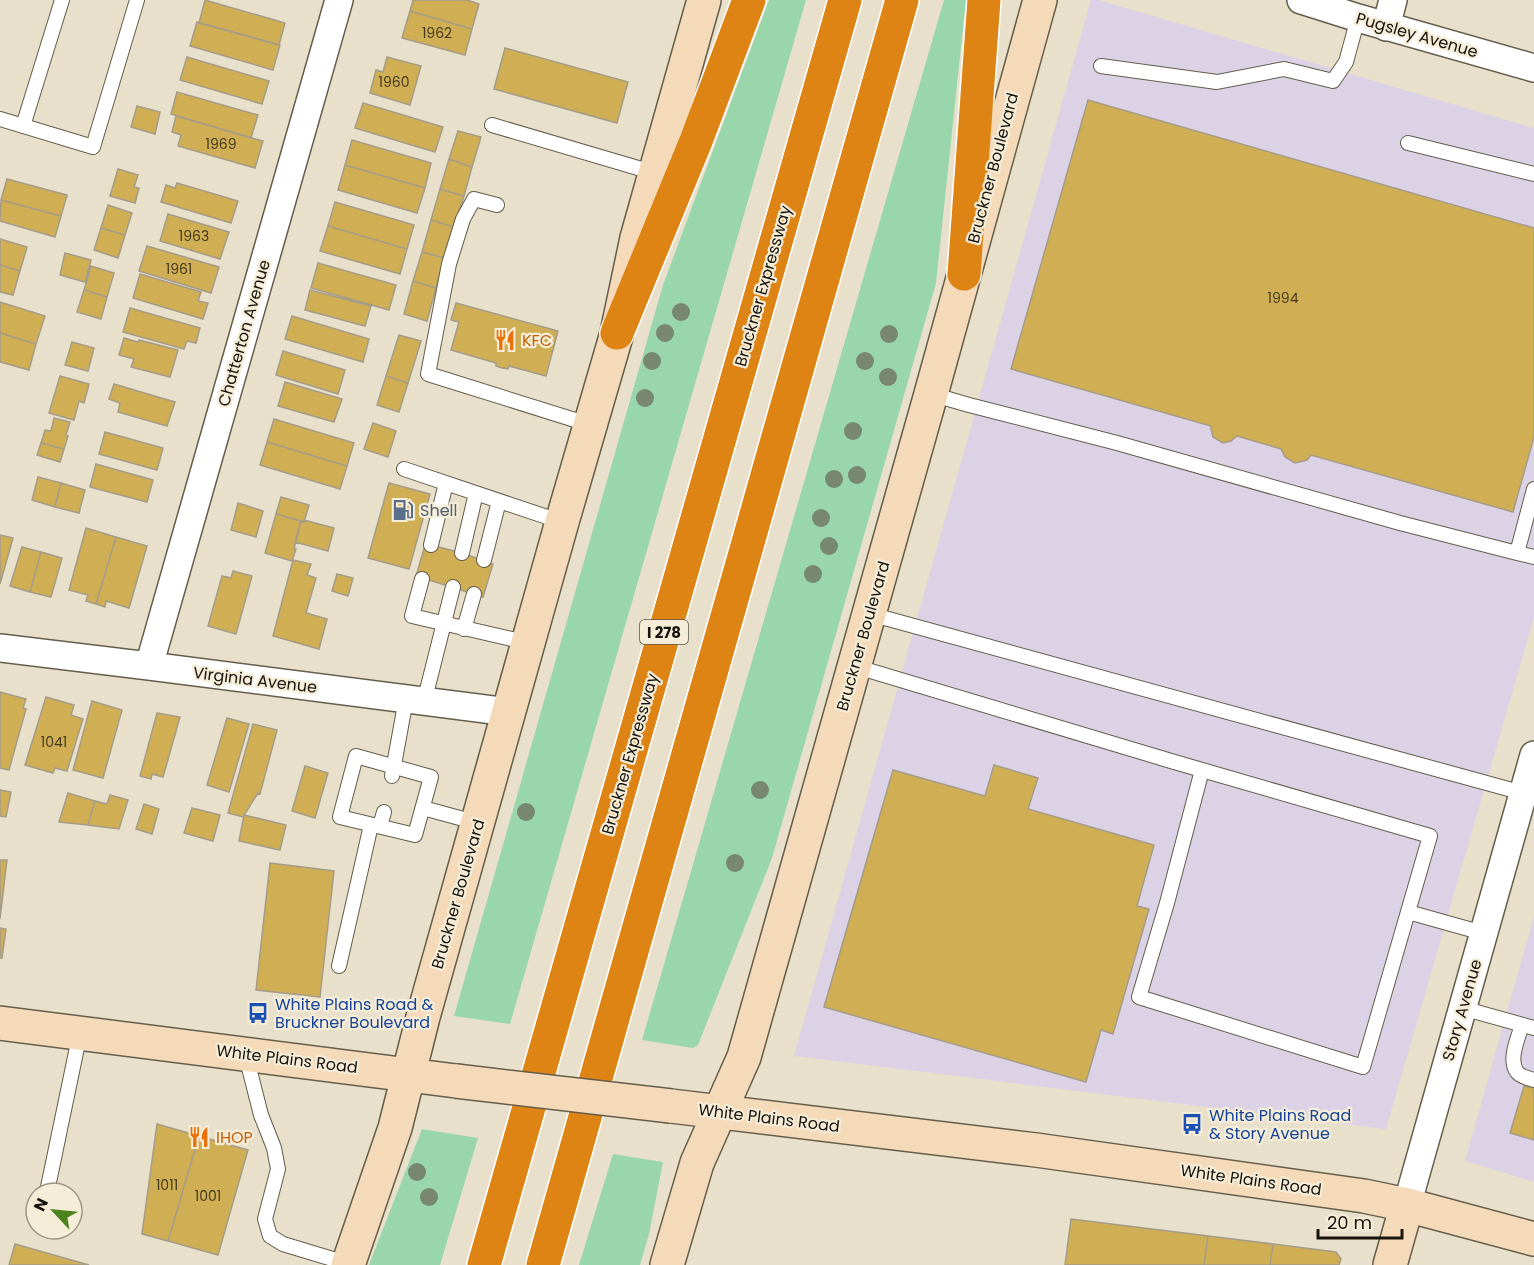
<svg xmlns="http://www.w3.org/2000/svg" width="1534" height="1265" font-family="Poppins,sans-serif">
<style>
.commercial{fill:#dcd2e6}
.green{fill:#99d6ac}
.building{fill:#d0ae54;stroke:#a49c88;stroke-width:1.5}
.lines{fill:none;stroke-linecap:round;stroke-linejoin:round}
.lane-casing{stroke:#645d4b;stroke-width:16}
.street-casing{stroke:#645d4b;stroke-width:30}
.secondary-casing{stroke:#645d4b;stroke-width:36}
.highway-casing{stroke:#fff;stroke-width:36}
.lane{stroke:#fff;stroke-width:14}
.street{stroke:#fff;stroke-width:27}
.secondary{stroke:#f5dab9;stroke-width:33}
.highway{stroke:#dd8415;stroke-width:33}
.secondary-bridge-casing{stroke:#645d4b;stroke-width:36;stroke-linecap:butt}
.secondary-bridge{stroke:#f5dab9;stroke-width:33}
.tree{fill:#778770}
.labels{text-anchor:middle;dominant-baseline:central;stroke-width:4.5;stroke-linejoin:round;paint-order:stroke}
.number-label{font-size:14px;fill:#453a1f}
.shield{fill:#f5edd7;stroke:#5a554a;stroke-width:1.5}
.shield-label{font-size:15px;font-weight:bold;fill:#17140d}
.street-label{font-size:16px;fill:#17140d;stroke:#f5edd7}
.food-label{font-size:16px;fill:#c56008;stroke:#f5edd7;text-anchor:start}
.service-label{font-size:16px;fill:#4e5e75;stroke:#f5edd7;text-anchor:start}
.transit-label{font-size:16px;fill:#164399;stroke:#f5edd7;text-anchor:start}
</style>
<rect width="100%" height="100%" fill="#e8e0ca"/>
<path class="commercial" d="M1091 0H1099L1534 128V617L1386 1129 794 1056Z
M1534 916V1182L1465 1161Z"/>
<path class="green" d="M769 0H806L510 1024 454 1016 663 285Z
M944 0H966L936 283 772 858 698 1045 693 1048 642 1040Z
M422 1129 478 1138 440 1265H369Z
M613 1154 663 1162 649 1234 640 1265H579Z"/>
<path class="building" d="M205 0 285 23 279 45 199 23Z
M413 0H467L479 4 472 29 410 11Z
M410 11 472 29 465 55 402 38Z
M197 22 280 45 273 70 190 46Z
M505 48 628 82 617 123 494 89Z
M187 57 269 81 262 104 180 80Z
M387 57 421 66 410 105 370 93 376 70 383 72Z
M177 92 258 115 251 138 171 114Z
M1088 100 1534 228V437L1513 512 1311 455 1307 460 1295 463 1285 457 1281 449 1237 436 1231 441 1223 443 1213 437 1211 429V426L1011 369Z
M363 103 443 127 435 152 355 128Z
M137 106 160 112 155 134 131 127Z
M176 116 263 141 255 168 178 146 181 135 172 132Z
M458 131 481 137 472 167 449 159Z
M352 140 431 163 425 188 345 165Z
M449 159 472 167 464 196 440 189Z
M345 165 425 188 417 213 338 190Z
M118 169 138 175 134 187 139 188 135 203 110 196Z
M7 179 67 195 61 216 1 200Z
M177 183 238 201 231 223 161 202 166 185 175 188Z
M440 189 464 196 454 227 431 220Z
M1 200 61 216 55 237 0 221Z
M335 202 414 225 407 249 328 226Z
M108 205 132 213 125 235 101 228Z
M168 214 229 232 220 259 160 241Z
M431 220 454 227 445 258 422 252Z
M328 226 407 249 400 274 320 251Z
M101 228 125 235 118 258 94 250Z
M0 239 27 247 20 271 0 265Z
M147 246 219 267 211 293 139 271Z
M422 252 445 258 436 288 413 281Z
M65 253 91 260 85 282 60 275Z
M318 263 396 285 389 310 311 288Z
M0 265 20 271 13 295 0 292Z
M91 266 114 273 107 297 84 290Z
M140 274 201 292 198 301 208 303 203 319 133 298Z
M413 281 436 288 427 321 404 314Z
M84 290 107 297 101 319 77 312Z
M310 290 371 306 365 326 305 310Z
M0 302 45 316 36 344 0 333Z
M456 303 558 331 546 376 509 366 508 369 502 368 496 366V363L451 350 459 322 451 320Z
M130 308 200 328 196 343 187 341 184 349 123 332Z
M292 316 369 339 363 362 285 339Z
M0 333 36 344 29 370 0 362Z
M399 335 421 341 408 383 386 376Z
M124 338 138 342 139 340 178 350 170 377 131 367 134 359 119 355Z
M72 342 94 348 88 371 65 365Z
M283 351 345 370 338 394 276 375Z
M60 376 89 384 84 403 79 401 74 420 49 413Z
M386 376 408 383 399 412 377 405Z
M285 382 342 399 334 422 278 406Z
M114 384 175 402 167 426 118 412 120 403 109 399Z
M54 418 70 422 66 435 68 436 64 449 41 443 45 430 51 431Z
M274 419 354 443 347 466 267 442Z
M373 423 396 431 388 457 364 449Z
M105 432 163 448 157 470 99 454Z
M267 442 347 466 340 489 260 465Z
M41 443 64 449 60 462 37 455Z
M96 464 153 480 147 502 90 487Z
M38 477 61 483 55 507 32 500Z
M61 483 85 490 79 513 55 507Z
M389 483 430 494 409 569 368 558Z
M281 497 309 505 304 522 276 514Z
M238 503 263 511 256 537 231 530Z
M276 514 301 521 294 549H296L292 561 265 553Z
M304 520 334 528 328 551 295 542 301 521 304 522Z
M86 528 116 537 96 604 86 601 88 595 69 590Z
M0 535 13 538 0 584Z
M116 537 147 546 129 608 106 601 105 607 96 604Z
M425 545H431L462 553 493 564 483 597 416 576Z
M22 547 41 552 30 592 10 586Z
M41 552 62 558 51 597 30 592Z
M293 560 311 564 307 575 316 578 306 613 327 619 319 649 273 636Z
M233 571 252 576 236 634 208 626 222 576 231 578Z
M337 574 353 578 348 596 332 591Z
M0 692 26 699 23 708 26 709 9 770 0 768Z
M46 697 74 705 71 715 83 719 67 771 55 768 53 773 25 765Z
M92 701 122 710 103 778 73 770Z
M157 713 180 717 163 777 152 774 151 779 140 776Z
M227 718 249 724 229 792 207 785Z
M253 724 277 730 260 794 258 793 243 817 228 813Z
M994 765 1038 778 1028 809 1154 845 1137 906 1149 909 1113 1034 1101 1030 1086 1082 824 1007 893 770 985 796Z
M305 766 328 773 315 818 292 811Z
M0 790 11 792 6 817 0 816Z
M68 793 95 801 88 825 59 822Z
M110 795 128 800 119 829 88 825 95 801 107 804Z
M144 804 159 809 152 834 136 829Z
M192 808 220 815 213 841 184 833Z
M244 815 286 825 280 850 239 841Z
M0 860H7L0 919Z
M270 863 334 871 320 997 256 990Z
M0 928 6 929 2 958H0Z
M1524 1086 1534 1088V1140L1510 1133Z
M157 1124 199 1136 168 1241 142 1234Z
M199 1136 248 1150 218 1255 168 1241Z
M1071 1219 1208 1236 1204 1265H1065Z
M1208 1236 1273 1244 1270 1265H1204Z
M15 1244 89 1265H9Z
M1273 1244 1336 1252 1341 1259 1339 1265H1270Z"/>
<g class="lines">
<defs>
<path id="lane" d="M1101 66 1217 82 1284 69 1333 81 1346 62 1358 18
M0 119 93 147 137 0
M492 125 655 173
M23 126 62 0
M1408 143 1534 174
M497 205 474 199 463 219 449 264 428 374 591 425
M931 394 969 405 1117 443 1400 523 1517 553
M404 469 562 522
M1534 489 1517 553 1534 557
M431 545 446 483
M462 553 476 493
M484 560 499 501
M422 579 412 616 529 643
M870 614 1523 793
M464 629 474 594
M854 666 1171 761 1202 770 1430 836 1363 1067 1139 997 1167 903 1202 770
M424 702 453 587
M356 756 431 777 415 835 340 817Z
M392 776 406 699
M423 808 478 823
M380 826 384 812
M1408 912 1483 933
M339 966 371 825
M1462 1008 1534 1028
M1522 1025C1518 1038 1508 1060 1517 1072 1521 1077 1528 1078 1534 1080
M246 1056 261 1115 274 1148 278 1169 265 1219 270 1236 283 1244 349 1264
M48 1187 80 1033"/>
<path id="street" d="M1301 0 1358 18 1534 68
M1386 27 1393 0
M0 648 149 666 509 712
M149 666 339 0
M1407 1205 1534 755"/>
<path id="secondary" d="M0 1023 456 1081
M671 1106 1036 1150 1364 1196 1407 1205 1534 1239
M348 1265 395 1128 423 1017 562 522 617 333 637 238 704 0
M667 1265 697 1163 744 1057 931 394 1040 0
M1390 1265 1407 1205"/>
<path id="highway" d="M964 274 984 0
M617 333 696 141 749 0
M484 1265 845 0
M543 1265 902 0"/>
</defs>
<use href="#lane" class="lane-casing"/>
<use href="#street" class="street-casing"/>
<use href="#secondary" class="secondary-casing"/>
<use href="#highway" class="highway-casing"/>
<use href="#lane" class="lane"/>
<use href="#street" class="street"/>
<use href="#secondary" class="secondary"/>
<use href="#highway" class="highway"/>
<defs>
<path id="secondary-bridge" d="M456 1081 671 1106"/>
</defs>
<use href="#secondary-bridge" class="secondary-bridge-casing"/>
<use href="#secondary-bridge" class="secondary-bridge"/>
</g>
<g class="tree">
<circle cx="681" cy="312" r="9"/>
<circle cx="665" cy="333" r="9"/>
<circle cx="889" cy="334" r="9"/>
<circle cx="652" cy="361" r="9"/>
<circle cx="865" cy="361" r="9"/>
<circle cx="888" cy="377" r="9"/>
<circle cx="645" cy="398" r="9"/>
<circle cx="853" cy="431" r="9"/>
<circle cx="857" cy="475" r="9"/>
<circle cx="834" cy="479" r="9"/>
<circle cx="821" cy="518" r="9"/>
<circle cx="829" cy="546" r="9"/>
<circle cx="813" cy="574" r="9"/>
<circle cx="760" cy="790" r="9"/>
<circle cx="526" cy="812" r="9"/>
<circle cx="735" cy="863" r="9"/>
<circle cx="417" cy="1172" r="9"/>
<circle cx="429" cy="1197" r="9"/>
</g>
<defs>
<symbol id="restaurant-bare" viewBox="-9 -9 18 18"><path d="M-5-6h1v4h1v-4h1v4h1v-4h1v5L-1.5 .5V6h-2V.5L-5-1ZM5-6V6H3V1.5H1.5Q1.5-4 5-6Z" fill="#e8710a" stroke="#f5edd7" stroke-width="2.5" paint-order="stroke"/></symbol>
<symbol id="fuel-bare" viewBox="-9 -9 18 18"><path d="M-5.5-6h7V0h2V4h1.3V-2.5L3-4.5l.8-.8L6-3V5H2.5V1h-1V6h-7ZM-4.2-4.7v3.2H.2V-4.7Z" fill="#5c6f8a" stroke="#f5edd7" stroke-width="2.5" paint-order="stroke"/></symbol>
<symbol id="bus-bare" viewBox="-9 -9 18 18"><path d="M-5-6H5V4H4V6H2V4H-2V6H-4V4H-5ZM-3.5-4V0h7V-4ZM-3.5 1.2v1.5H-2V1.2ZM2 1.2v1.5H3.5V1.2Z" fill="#1a4fb4" stroke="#f5edd7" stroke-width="2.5" paint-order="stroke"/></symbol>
</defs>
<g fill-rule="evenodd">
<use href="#restaurant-bare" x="490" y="325" width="30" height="30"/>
<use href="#fuel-bare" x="388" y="495" width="30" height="30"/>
<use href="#bus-bare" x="243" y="998" width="30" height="30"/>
<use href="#bus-bare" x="1177" y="1109" width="30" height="30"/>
<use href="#restaurant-bare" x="184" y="1122" width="30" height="30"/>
</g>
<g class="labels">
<g class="number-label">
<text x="437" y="33">1962</text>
<text x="394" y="82">1960</text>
<text x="221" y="144">1969</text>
<text x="194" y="236">1963</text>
<text x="179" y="269">1961</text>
<text x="1283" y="298">1994</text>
<text x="54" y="742">1041</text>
<text x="167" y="1185">1011</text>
<text x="208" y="1196">1001</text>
</g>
<rect class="shield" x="640" y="620" width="48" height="24" rx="4.5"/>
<g class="shield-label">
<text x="664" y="632">I 278</text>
</g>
<g class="street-label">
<text transform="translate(1417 35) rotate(16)">Pugsley Avenue</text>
<text transform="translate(993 168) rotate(-75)">Bruckner Boulevard</text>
<text transform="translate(763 286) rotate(-74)">Bruckner Expressway</text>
<text transform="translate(244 333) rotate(-74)">Chatterton Avenue</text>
<text transform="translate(863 636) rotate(-74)">Bruckner Boulevard</text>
<text transform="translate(255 680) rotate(7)">Virginia Avenue</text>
<text transform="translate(630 754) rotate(-74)">Bruckner Expressway</text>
<text transform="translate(458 894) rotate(-74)">Bruckner Boulevard</text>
<text transform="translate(1462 1010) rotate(-74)">Story Avenue</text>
<text transform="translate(287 1059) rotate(7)">White Plains Road</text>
<text transform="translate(769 1118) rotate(7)">White Plains Road</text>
<text transform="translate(1251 1180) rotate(8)">White Plains Road</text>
</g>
<g class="food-label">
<text x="522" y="340">KFC</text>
<text x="216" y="1137">IHOP</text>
</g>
<g class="service-label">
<text x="420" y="510">Shell</text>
</g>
<g class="transit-label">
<text x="275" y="1004">White Plains Road &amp;<tspan x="275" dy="18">Bruckner Boulevard</tspan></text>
<text x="1209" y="1115">White Plains Road<tspan x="1209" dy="18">&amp; Story Avenue</tspan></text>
</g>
</g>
<g transform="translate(54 1211) rotate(296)"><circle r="28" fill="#f5edd7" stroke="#9c9686" stroke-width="1.5"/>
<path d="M0-4.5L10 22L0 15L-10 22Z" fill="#4b841f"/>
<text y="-9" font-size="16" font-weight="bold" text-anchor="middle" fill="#17140d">N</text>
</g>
<path d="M1318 1229v9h84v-9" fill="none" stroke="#17140d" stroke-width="3"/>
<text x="1327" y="1229" font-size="18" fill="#17140d" stroke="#f5edd7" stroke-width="4.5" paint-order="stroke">20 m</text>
</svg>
